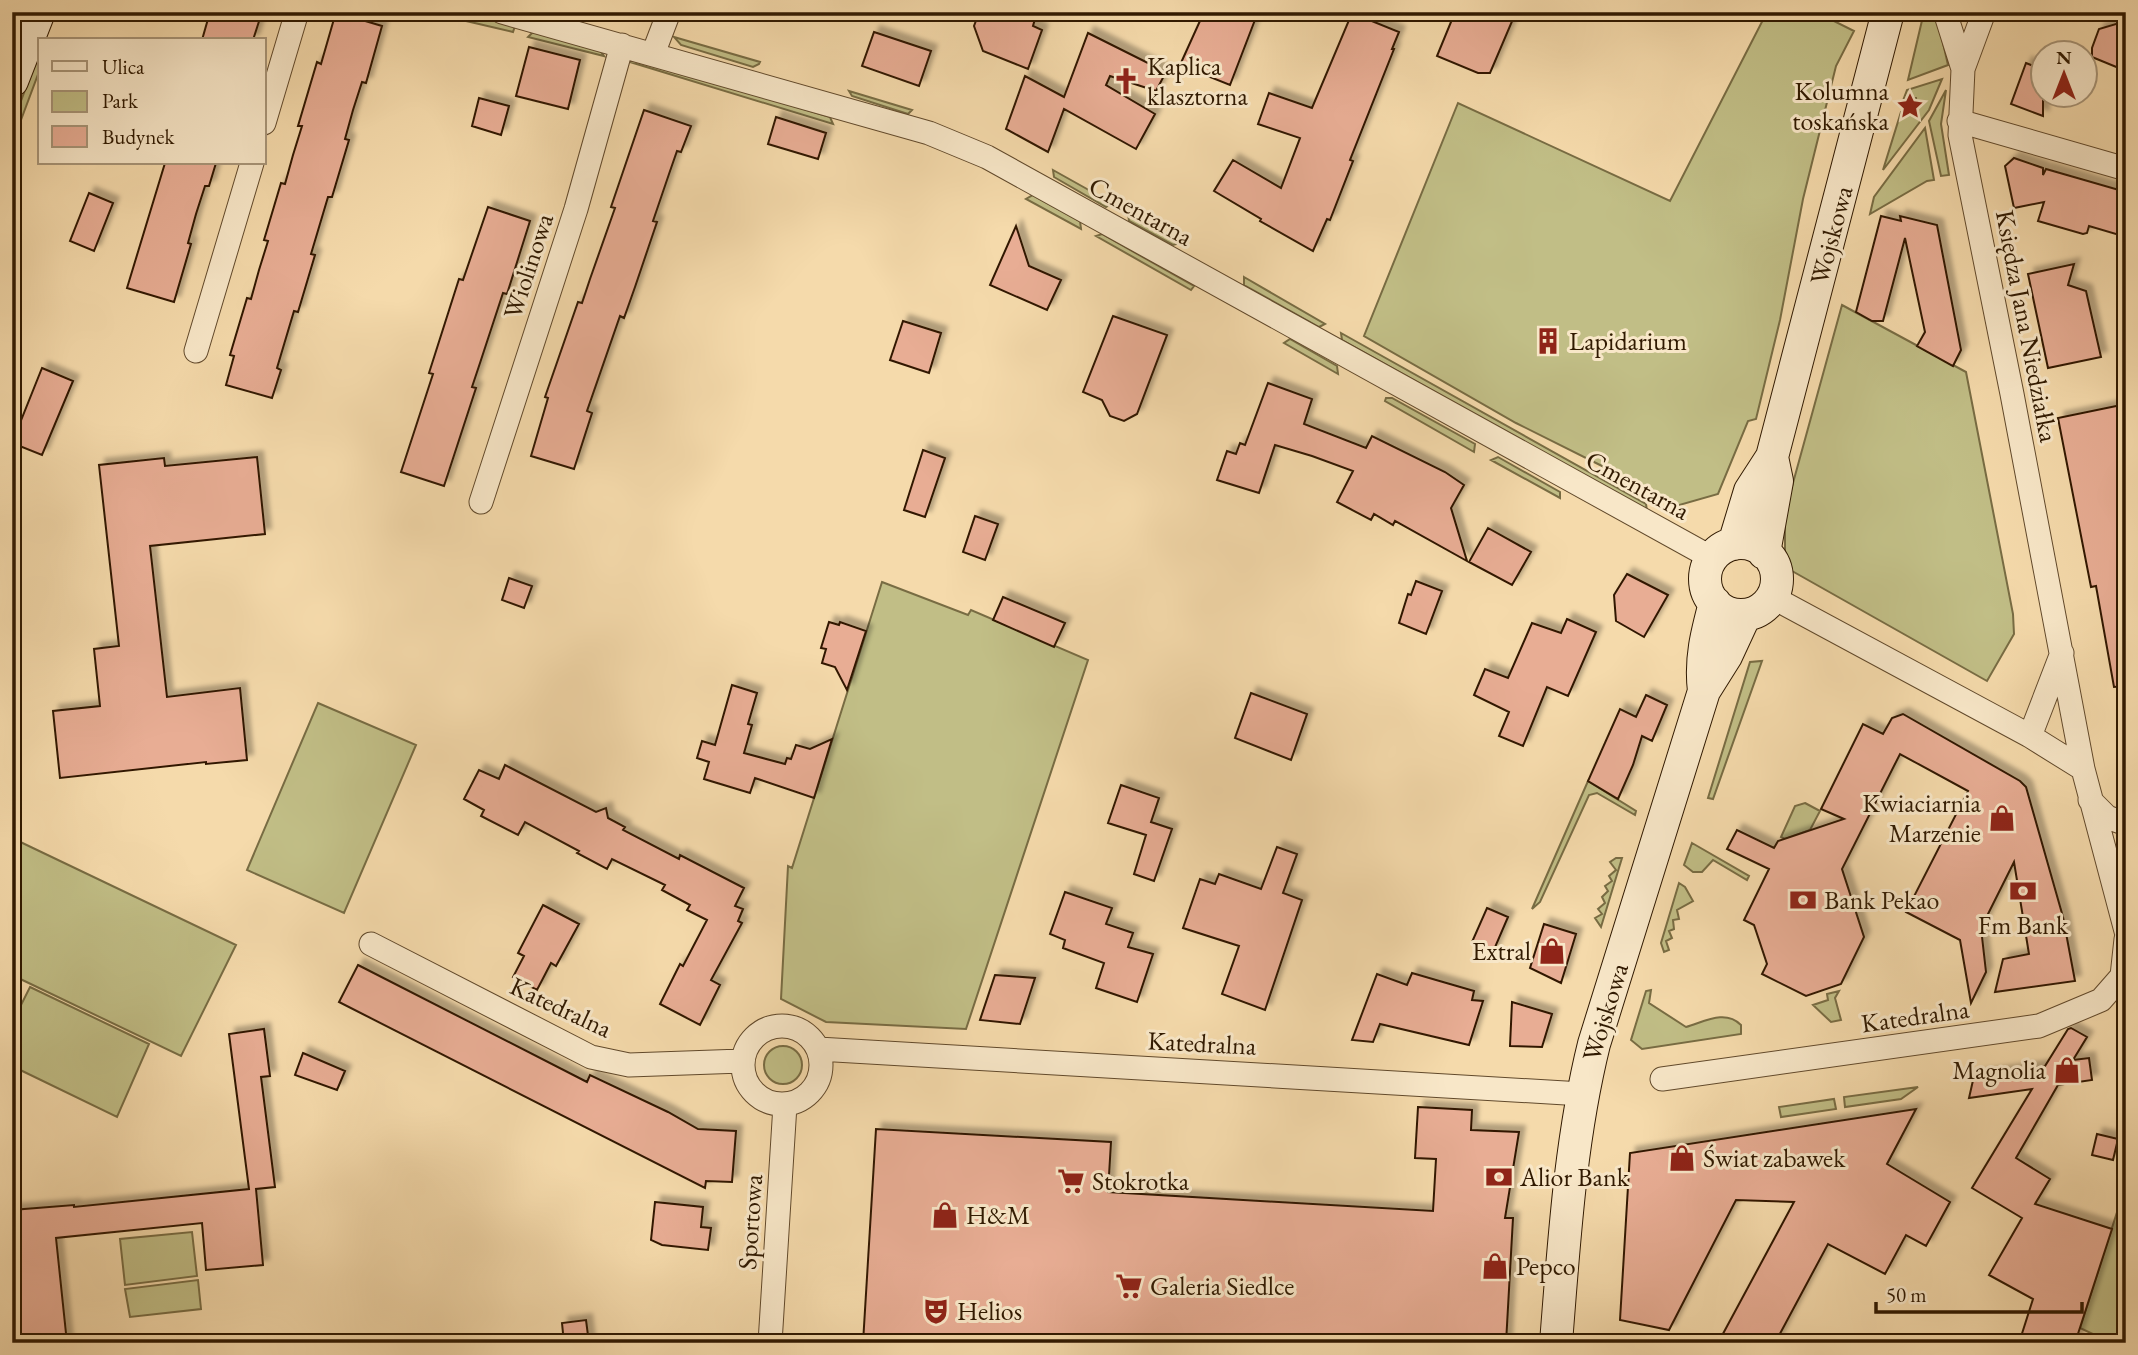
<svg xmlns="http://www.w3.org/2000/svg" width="2138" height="1355" font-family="'EB Garamond',serif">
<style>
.green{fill:#c1be86;stroke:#786c43;stroke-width:2}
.building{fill:#e8ad94;stroke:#301900;stroke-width:2;filter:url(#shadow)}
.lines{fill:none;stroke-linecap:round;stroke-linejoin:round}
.street-casing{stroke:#61492b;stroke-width:25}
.secondary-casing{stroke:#301900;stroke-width:34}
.street{stroke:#f8e7c8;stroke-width:23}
.secondary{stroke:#f8e7c8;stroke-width:32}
.labels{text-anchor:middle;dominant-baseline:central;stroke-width:6;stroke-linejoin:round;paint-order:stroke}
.poi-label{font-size:26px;fill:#301900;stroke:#f8e7c8;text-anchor:start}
.street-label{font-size:26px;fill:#301900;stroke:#f8e7c8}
</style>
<defs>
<filter id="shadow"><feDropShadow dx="6" dy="-6" stdDeviation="2" flood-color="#0004"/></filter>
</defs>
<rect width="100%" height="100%" fill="#f5daab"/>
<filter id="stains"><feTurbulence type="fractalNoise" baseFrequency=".00286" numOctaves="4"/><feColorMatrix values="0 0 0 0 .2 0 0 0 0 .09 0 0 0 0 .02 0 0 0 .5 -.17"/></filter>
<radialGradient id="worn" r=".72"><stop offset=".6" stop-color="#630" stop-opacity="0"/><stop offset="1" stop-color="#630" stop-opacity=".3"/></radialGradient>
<path class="green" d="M1767 12H1816L1854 31 1836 66 1803 199 1780 320 1756 419 1748 421 1718 494 1676 506 1604 467 1516 423 1364 336 1458 103 1670 201Z
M1924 12H1936L1948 65 1908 80Z
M466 14 515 26 513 32 462 20Z
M533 32 599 49 604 56 528 37Z
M674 37 760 62 759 64 753 67 681 45Z
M40 50V69L12 144V125Z
M641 60 830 117 833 124 630 62Z
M1942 79 1929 110 1883 170 1901 112 1917 110 1916 98H1904L1907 90Z
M1946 90 1941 124 1949 175 1941 176 1929 121Z
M849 91 912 110 908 114 852 96Z
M1925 128 1934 180 1927 181 1870 214 1874 197Z
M1053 170 1112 203 1106 207 1054 177Z
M1033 195 1080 221 1081 229 1026 199Z
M1128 213 1180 243 1173 245 1129 221Z
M1102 234 1194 286 1191 290 1096 236Z
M1244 277 1325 324 1319 327 1244 285Z
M1842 305 1966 372 2013 614 2014 634 1987 681 1785 567V512Z
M1341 333 1646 504 1647 511 1342 340Z
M1290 339 1337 366 1338 374 1284 343Z
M1386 398H1392L1475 444 1474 452 1385 401Z
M1498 457 1560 492V498L1491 460Z
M882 582 968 615 971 610 1088 660 966 1029 826 1022 781 999 788 866 792 868Z
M1762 661 1713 799 1708 798 1750 662Z
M318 703 416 745 344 913 247 870Z
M1588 781 1636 811 1635 815 1597 793 1589 795 1540 902 1532 909Z
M1805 803 1820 811 1810 830 1785 839 1781 837 1795 806Z
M12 838 236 945 181 1056 12 975Z
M1692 843 1749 876 1747 880 1713 860 1702 872H1693L1684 865Z
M1616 858H1622L1601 927 1595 918 1602 914 1598 909 1605 903 1602 897 1608 891 1605 886 1612 881 1609 876 1616 870 1610 862Z
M1679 883 1685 887 1693 901 1677 910 1679 919 1673 920 1674 929 1669 931 1672 938 1666 941 1669 950 1664 952 1661 943Z
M30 987 149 1044 117 1117 12 1066V1023Z
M1651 990 1649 1003 1686 1027C1704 1022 1725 1009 1741 1025V1034L1642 1049 1631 1040 1646 991Z
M1839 991 1835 998 1841 1020 1831 1022 1813 1005 1828 1000 1827 994Z
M764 1065a19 19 0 1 1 38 0a19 19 0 1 1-38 0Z
M1918 1087 1901 1099 1845 1107 1844 1097Z
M1834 1099 1836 1109 1781 1117 1779 1107Z
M2126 1184V1325L2121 1341 2097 1336 2080 1328Z
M192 1232 197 1276 125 1285 120 1239Z
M198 1280 201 1309 130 1317 125 1289Z"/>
<path class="building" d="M210 12H262L253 40H202Z
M336 12H364L362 20 382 26 366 83 362 82 353 110 345 139 349 140 332 197H328L311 254 315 255 298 312 294 311 277 368 281 370 272 398 226 385 234 356 230 355 247 298 251 299 259 270 268 241 264 240 281 183 285 184 293 155 302 126H298L317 62 321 64Z
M989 12H1037L1033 26 1042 30 1028 69 983 51 974 26 977 18Z
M1204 12H1258L1230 85 1180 65Z
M1457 12H1516L1490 73H1478L1437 56 1453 17H1455Z
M1352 13 1399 32 1392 49H1394L1350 160 1353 161 1330 220 1327 219 1313 251 1260 221 1261 219 1214 191 1233 160 1281 188 1300 138 1258 124 1269 93 1312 108Z
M2126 21V71L2092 57V48L2099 29Z
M874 32 931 51 919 86 862 66Z
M1088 33 1166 72 1156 91 1110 76 1106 85 1155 114 1136 149 1064 109 1048 152 1006 129 1025 76 1064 97Z
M529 47 580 60 568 109 516 96Z
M2026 63 2043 70V116L2011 104Z
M479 98 509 106 501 135 472 126Z
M644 110 691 126 681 152 677 151 669 174 653 221 657 222 635 287 624 318 620 316 587 411 592 413 574 469 531 456 548 398 545 397 578 302 582 303 590 279 615 208 611 207Z
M776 117 826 133 818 159 768 144Z
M2014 158 2043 168V175L2046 169 2126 192V237L2089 226 2087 233 2083 234 2038 221 2044 202 2014 208 2005 166Z
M165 163H216L209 186H205L196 214 188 243 191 244 174 302 127 288Z
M89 193 113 203 94 251 70 241Z
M488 207 530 221 507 294 503 293 480 363 472 387 476 388 444 486 401 472 433 374 429 373 459 279 463 280Z
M1881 216 1901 221 1900 216 1937 225 1961 350 1953 366 1917 346 1925 332 1905 238 1883 321H1872L1856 312Z
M1016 226 1029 266 1061 280 1047 310 990 285Z
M2074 264 2068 285 2086 291 2101 357 2048 368 2028 274Z
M1113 316 1167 335 1137 414 1124 421 1110 416 1102 400 1083 392Z
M903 321 941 333 929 373 890 360Z
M42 368 73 381 42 455 12 443Z
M1268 383 1312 399 1304 424 1366 448 1372 436 1445 472 1464 485 1451 508 1467 561 1395 521 1393 525 1374 514 1371 520 1337 502 1353 471 1312 456 1275 445 1259 493 1217 480 1227 451 1236 454 1240 443 1245 445Z
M2126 404V686L2114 687 2096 586 2091 587 2058 418Z
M923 450 945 458 925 517 904 510Z
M257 457 265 534 150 546 167 697 240 688 247 760 206 764V762L60 778 53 711 100 706 94 649 119 646 99 465 164 458 165 466Z
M975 516 998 524 985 560 963 552Z
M1488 528 1531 552 1512 585 1469 562Z
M1627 574 1668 595 1644 637 1616 621 1614 595Z
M509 578 532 586 524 608 502 600Z
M1416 581 1442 591 1426 634 1399 623 1408 594 1411 595Z
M1003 597 1065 623 1054 647 993 620Z
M1567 619 1596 632 1568 696 1547 687 1523 746 1499 736 1509 712 1474 695 1485 669 1508 678 1532 623 1561 633Z
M829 622 839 625 840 622 866 631 847 690 835 667 822 663 826 649 821 648Z
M732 685 757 693 748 724 752 725 744 753 785 764 787 758 791 759 796 745 810 749 832 739 814 798 755 778 750 793 704 779 709 762 697 758 702 741 715 745Z
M1251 693 1307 714 1291 760 1235 738Z
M1646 695 1667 705 1652 741 1642 736 1633 765 1618 799 1588 781 1620 709 1636 717Z
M1903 714 2020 781 2026 787 2063 917 2075 981 1995 992 2003 959 2029 954 2014 862 1981 928 1986 972 1971 1003 1960 940 1906 912 1968 791 1900 754 1842 869 1864 937 1841 984 1806 996 1762 974 1767 964 1754 925 1744 920 1769 869 1727 849 1737 830 1774 848 1778 841 1844 819 1821 809 1863 724 1883 734 1892 718Z
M505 765 596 812 606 808 608 818 625 827 623 830 679 859 680 855 744 888 735 906 743 909 738 921 742 923 711 980 720 985 700 1025 660 1004 680 964 683 966 707 920 687 910 690 905 662 890 665 885 612 859 607 869 577 853 579 851 525 822 518 835 481 816 484 810 464 799 479 770 499 779Z
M1121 785 1159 798 1151 822 1172 829 1154 881 1134 874 1146 835 1108 823Z
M1277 847 1297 854 1283 893 1302 900 1265 1010 1222 994 1239 946 1183 928 1200 879 1215 884 1219 874 1261 889Z
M1065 892 1112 908 1106 924 1133 933 1128 947 1153 954 1137 1002 1096 988 1104 963 1063 948 1065 940 1050 934Z
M543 905 579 924 556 966 551 963 537 990 513 977 524 956 518 953Z
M1487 908 1508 917 1493 952 1472 942Z
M1544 924 1576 934 1561 983 1530 968Z
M358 965 587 1082 590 1075 668 1112 698 1129 736 1131 732 1182 706 1181 705 1188 339 1002Z
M1412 973 1474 991 1472 1000 1483 1001 1469 1045 1380 1024 1373 1042 1352 1040 1377 974 1407 985Z
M995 975 1035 978 1020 1024 980 1020Z
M1512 1002 1552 1014 1542 1047 1510 1046Z
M2071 1028 2087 1037 2073 1060 2089 1058 2092 1080 2058 1085 2016 1158 2050 1179 2035 1204 2112 1229 2075 1343H2019L2033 1299 1989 1275 2022 1218 1972 1188 2032 1089 1969 1098 1974 1076 2045 1066 2068 1029Z
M264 1029 270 1076 261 1077 275 1187 256 1189 263 1265 206 1270 202 1223 56 1238 67 1343H12V1210L74 1205V1207L249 1189 229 1034Z
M303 1053 345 1071 337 1090 295 1075Z
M1418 1107 1472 1110 1471 1130 1519 1132 1505 1218H1513L1506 1343H863L876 1129 1111 1142 1108 1192 1433 1211 1436 1159 1415 1158Z
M1916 1109 1887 1164 1950 1202 1926 1246 1906 1235 1885 1274 1828 1244 1775 1343H1718L1794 1202 1736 1200 1669 1330 1620 1320 1630 1153Z
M2097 1134 2118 1139 2113 1160 2092 1155Z
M655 1202 703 1207 701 1227 711 1228 708 1250 662 1245 651 1240Z
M586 1320 589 1343H564L562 1323Z"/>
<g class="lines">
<defs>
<path id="street" d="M502 12 929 133 987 157 1712 558
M1945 12 1963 69
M1984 12 1963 69 1960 135 2012 394 2083 769 2126 931
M653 54 669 12
M1959 121 2126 169
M264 123 297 12
M196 351 252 163
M481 502 576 209 622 45
M1772 597 2030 736 2083 769
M2030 736 2062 653
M2090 800 2107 817 2126 824
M371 944 591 1057 629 1065 742 1061
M743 1065a39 39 0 1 1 78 0a39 39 0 1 1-78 0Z
M818 1049 1582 1094
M1662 1079 2039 1026 2101 1000 2122 976 2126 939
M770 1343 785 1105"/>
<path id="secondary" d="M12 81 39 12
M1705 579a36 36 0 1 1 72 0a36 36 0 1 1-72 0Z
M1734 544 1750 491 1772 457 1888 12
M1764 553 1777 481 1772 457
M1704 691C1700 659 1707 633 1715 603
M1556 1343C1564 1243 1570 1141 1594 1044L1704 691 1726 656 1745 615"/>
</defs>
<use href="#street" class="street-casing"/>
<use href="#secondary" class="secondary-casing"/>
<use href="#street" class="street"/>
<use href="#secondary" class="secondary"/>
</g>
<defs>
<symbol id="church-bare" viewBox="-9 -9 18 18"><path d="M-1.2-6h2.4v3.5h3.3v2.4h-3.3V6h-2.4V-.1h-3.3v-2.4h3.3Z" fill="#8f2418" stroke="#f8e7c8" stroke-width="2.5" paint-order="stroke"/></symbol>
<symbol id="sight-bare" viewBox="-9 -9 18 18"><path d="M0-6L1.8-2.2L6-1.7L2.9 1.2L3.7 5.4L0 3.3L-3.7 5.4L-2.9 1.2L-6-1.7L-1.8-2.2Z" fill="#8f2418" stroke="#f8e7c8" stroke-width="2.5" paint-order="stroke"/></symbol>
<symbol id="building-bare" viewBox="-9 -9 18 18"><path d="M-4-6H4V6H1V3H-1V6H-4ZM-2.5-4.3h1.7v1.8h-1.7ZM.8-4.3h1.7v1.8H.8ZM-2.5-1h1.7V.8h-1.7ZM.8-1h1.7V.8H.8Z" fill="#8f2418" stroke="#f8e7c8" stroke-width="2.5" paint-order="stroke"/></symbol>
<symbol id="shop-bare" viewBox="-9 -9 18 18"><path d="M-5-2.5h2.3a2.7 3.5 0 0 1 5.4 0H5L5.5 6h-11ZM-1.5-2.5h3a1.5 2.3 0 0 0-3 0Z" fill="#8f2418" stroke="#f8e7c8" stroke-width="2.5" paint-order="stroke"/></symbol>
<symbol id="bank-bare" viewBox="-9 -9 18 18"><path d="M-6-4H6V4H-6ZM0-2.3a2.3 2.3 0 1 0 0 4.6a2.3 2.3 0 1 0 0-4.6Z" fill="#8f2418" stroke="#f8e7c8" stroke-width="2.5" paint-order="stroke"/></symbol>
<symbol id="supermarket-bare" viewBox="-9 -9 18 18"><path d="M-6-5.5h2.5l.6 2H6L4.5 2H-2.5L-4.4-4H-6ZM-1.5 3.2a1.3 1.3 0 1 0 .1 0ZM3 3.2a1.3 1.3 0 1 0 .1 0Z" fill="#8f2418" stroke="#f8e7c8" stroke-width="2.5" paint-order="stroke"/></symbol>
<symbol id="theatre-bare" viewBox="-9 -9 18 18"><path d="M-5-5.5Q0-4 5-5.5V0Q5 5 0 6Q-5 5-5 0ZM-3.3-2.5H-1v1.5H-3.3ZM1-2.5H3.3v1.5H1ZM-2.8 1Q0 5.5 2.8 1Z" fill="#8f2418" stroke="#f8e7c8" stroke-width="2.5" paint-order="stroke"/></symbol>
</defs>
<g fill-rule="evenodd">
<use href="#church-bare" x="1107" y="62" width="38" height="38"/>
<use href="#sight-bare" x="1891" y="87" width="38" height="38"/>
<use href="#building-bare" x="1529" y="322" width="38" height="38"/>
<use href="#shop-bare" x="1983" y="799" width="38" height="38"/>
<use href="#bank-bare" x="2004" y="872" width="38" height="38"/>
<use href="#bank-bare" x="1784" y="881" width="38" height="38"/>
<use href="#shop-bare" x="1533" y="932" width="38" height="38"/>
<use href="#shop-bare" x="2048" y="1051" width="38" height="38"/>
<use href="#shop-bare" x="1663" y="1139" width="38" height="38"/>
<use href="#bank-bare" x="1480" y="1158" width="38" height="38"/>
<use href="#supermarket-bare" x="1052" y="1162" width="38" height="38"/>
<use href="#shop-bare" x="926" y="1196" width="38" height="38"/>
<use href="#shop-bare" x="1476" y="1247" width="38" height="38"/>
<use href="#supermarket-bare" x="1110" y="1267" width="38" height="38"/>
<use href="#theatre-bare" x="917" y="1292" width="38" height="38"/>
</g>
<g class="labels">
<g class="poi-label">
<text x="1147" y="66">Kaplica<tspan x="1147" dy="30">klasztorna</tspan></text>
<text x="1889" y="91" text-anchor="end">Kolumna<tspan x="1889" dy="30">toskańska</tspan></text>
<text x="1569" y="341">Lapidarium</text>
<text x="1981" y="803" text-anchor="end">Kwiaciarnia<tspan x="1981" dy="30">Marzenie</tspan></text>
<text x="1824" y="900">Bank Pekao</text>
<text x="2023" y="925" text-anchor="middle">Fm Bank</text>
<text x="1531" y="951" text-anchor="end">Extral</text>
<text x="2046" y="1070" text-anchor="end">Magnolia</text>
<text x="1703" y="1158">Świat zabawek</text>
<text x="1520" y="1177">Alior Bank</text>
<text x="1092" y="1181">Stokrotka</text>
<text x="966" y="1215">H&amp;M</text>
<text x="1516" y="1266">Pepco</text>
<text x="1150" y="1286">Galeria Siedlce</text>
<text x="957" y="1311">Helios</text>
</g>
<g class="street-label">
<text transform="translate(1141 211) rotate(29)">Cmentarna</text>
<text transform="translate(1831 235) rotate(-75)">Wojskowa</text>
<text transform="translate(528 266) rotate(-72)">Wiolinowa</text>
<text transform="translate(2027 326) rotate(79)">Księdza Jana Niedziałka</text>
<text transform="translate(1638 485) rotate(29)">Cmentarna</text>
<text transform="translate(561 1007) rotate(25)">Katedralna</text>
<text transform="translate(1605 1012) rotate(-73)">Wojskowa</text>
<text transform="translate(1915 1016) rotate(-8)">Katedralna</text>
<text transform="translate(1202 1043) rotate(3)">Katedralna</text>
<text transform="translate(750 1222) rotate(-86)">Sportowa</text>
</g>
</g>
<rect width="2138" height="1355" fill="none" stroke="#f5daab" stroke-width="42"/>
<rect x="14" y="14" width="2110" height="1327" fill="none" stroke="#301900" stroke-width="3.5"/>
<rect x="21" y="21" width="2096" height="1313" fill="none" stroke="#301900" stroke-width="2"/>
<rect x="38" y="38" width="228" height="126" fill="#f8e7c8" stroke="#a89578" stroke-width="2"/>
<rect x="52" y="61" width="35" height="10" fill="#f8e7c8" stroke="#a89578" stroke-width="2"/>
<text x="102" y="74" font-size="21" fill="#301900">Ulica</text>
<rect x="52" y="91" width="35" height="21" fill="#c1be86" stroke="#a89578" stroke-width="2"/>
<text x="102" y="108" font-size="21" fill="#301900">Park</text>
<rect x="52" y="126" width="35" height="21" fill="#e8ad94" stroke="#a89578" stroke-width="2"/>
<text x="102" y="144" font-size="21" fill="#301900">Budynek</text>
<g transform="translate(2064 74)"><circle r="33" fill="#f8e7c8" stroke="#a89578" stroke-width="2"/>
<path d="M0-5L12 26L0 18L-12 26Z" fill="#8f2418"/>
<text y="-10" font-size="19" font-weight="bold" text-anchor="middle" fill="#301900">N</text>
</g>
<path d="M1876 1302v10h206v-10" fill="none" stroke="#301900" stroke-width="3.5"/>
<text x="1886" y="1302" font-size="21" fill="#301900" stroke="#f8e7c8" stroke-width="5" paint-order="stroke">50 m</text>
<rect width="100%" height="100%" filter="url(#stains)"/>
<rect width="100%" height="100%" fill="url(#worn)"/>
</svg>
